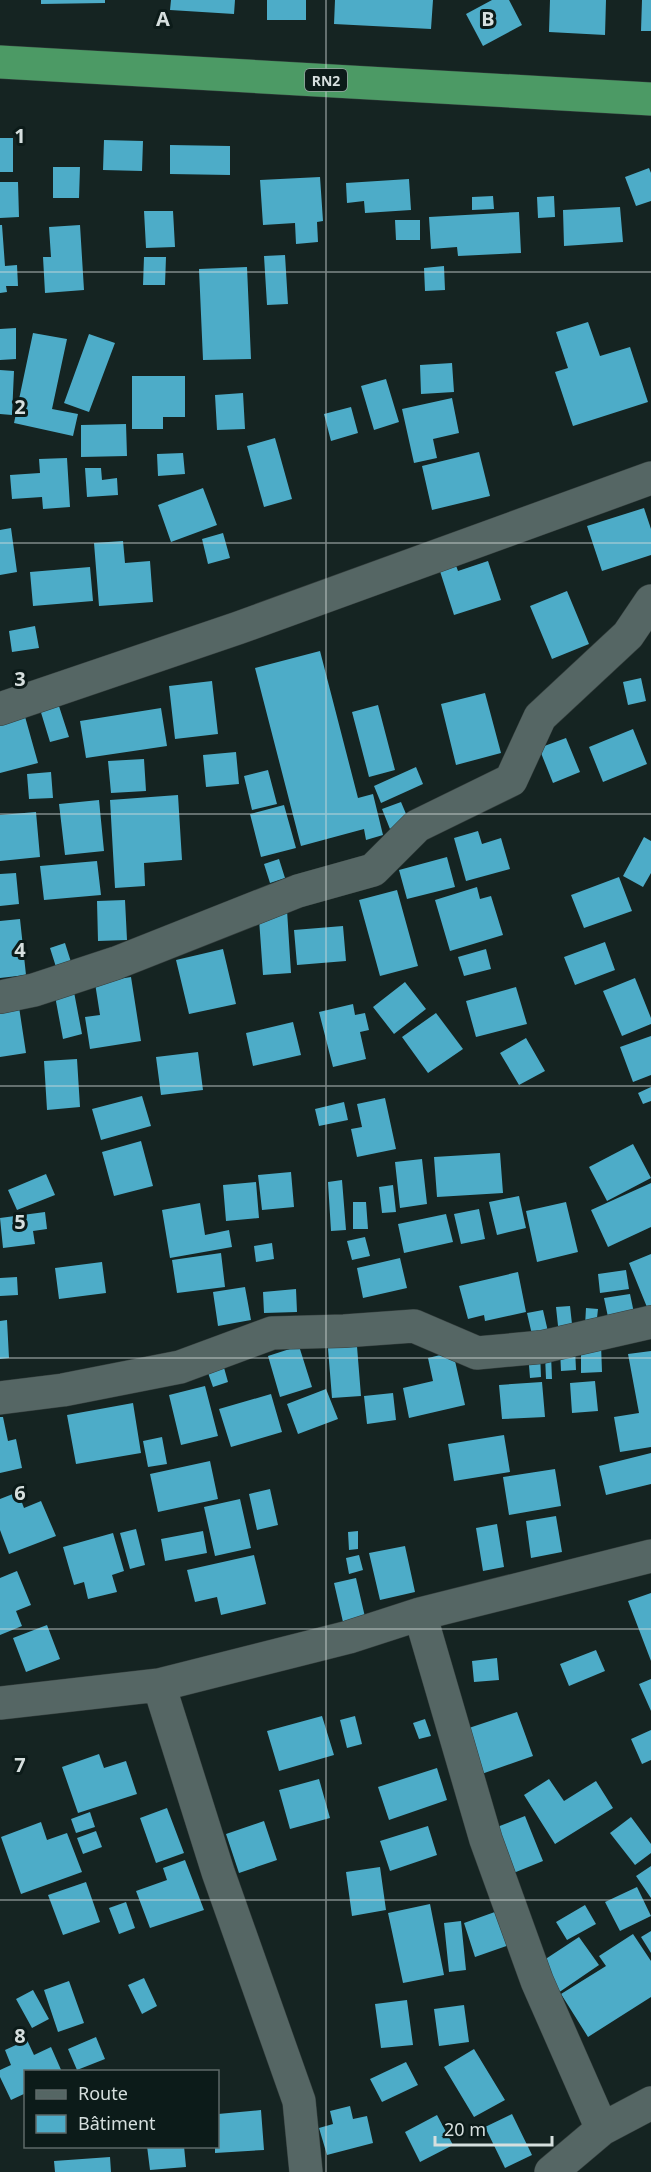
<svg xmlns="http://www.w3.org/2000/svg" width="651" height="2172" font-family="'Noto Sans',sans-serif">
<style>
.building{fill:#4dacc8}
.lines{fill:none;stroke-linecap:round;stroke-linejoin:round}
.minor-casing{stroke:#353f3e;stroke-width:34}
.highway-casing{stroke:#353f3e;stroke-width:34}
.minor{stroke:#556664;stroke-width:33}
.highway{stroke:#4c9a65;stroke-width:33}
.grid{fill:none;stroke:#d6dfde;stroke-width:1.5;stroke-opacity:0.55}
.labels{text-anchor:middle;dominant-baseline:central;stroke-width:6;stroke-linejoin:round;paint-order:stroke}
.shield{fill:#0c1b19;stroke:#99a4a3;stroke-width:1.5}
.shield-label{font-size:14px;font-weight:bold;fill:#d6dfde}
.grid-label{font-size:20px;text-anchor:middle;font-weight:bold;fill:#d6dfde;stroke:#0c1b19;stroke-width:6;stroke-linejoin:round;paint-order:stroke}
</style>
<rect width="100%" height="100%" fill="#152422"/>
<path class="building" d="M41 0H105V3L41 4Z
M171 0H235L234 14 170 10Z
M267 0H306V20H267Z
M335 0H433L431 29 334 24Z
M492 0H509L522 25 483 46 466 14Z
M550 0H606L605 35 549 32Z
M642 0H651V31H641Z
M0 138H13V172H0Z
M104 140 143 141 142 171 103 170Z
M170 145 230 146V175L170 174Z
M53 167H80L79 198H53Z
M649 168 651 173V201L636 206 625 177Z
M320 177 323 221 317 222 318 242 296 244 295 223 263 225 260 180Z
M409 179 411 210 365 213 364 201 347 203 346 183Z
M0 182H18L19 217 0 218Z
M493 196 494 209 472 210V197Z
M554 196 555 217 538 218 537 197Z
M620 207 623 242 564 246 563 210Z
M144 211H173L175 247 146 248Z
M519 212 521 253 458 256 457 247 431 249 429 217Z
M395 220H420V240H396Z
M0 225H2L5 266 17 265 18 286H6L7 292 0 293Z
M80 225 84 290 45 293 43 257H51L49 227Z
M285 255 288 304 267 305 264 256Z
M144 257H166L165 285H143Z
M444 266 445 290 425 291 424 268Z
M247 267 251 359 203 360 199 269Z
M588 322 600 356 630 347 648 402 573 426 555 372 568 368 556 332Z
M16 328V359L0 360V329Z
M33 333 67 339 52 409 78 414 73 436 14 423Z
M89 334 115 343 89 412 64 403Z
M452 363 454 392 421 394 420 365Z
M0 370 14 371 12 415 0 414Z
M132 376H185V417H163V429H132Z
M386 379 399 422 374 430 361 386Z
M243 393 245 429 217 430 215 395Z
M452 398 459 433 433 439 437 458 414 463 402 409Z
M351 407 358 433 331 441 324 414Z
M126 424 127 456 81 457V425Z
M275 438 292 499 264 507 247 446Z
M479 452 490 496 432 510 422 466Z
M183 453 185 474 158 476 157 454Z
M67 458 70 507 43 509 42 497 12 499 10 475 40 473 39 459Z
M85 468H101L102 480 117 478 118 495 87 497Z
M203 488 217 525 171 542 158 505Z
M644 508 651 529V555L602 571 587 526Z
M11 528 17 572 0 575V530Z
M223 533 230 558 208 564 202 539Z
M123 541 125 563 150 561 153 602 99 606 94 543Z
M454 560 458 571 488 561 501 600 454 615 438 565Z
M90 567 93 601 33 606 30 572Z
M567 591 589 644 552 659 530 606Z
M35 626 39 648 12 652 9 631Z
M320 651 358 798 373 794 383 835 366 840 364 829 301 846 255 668Z
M641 678 646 701 628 705 623 682Z
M212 681 218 734 175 739 169 686Z
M485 693 501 753 456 765 441 704Z
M57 700 69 737 50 742 39 706Z
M378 705 395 770 369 777 352 712Z
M161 708 167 746 86 758 80 721Z
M24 713 38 763 0 773V719Z
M633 729 647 764 603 782 589 747Z
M566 738 580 772 553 783 539 748Z
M236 752 239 784 206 787 203 755Z
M144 759 146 791 111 793 108 761Z
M416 767 423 784 381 803 374 786Z
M268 770 277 804 252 810 244 776Z
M51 772 53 798 29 799 27 774Z
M178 795 182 860 144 863 145 886 115 888 110 800Z
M99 800 104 851 65 855 59 804Z
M401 802 409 821 390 829 382 809Z
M284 805 296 848 261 857 250 814Z
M36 812 40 857 0 861V815Z
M478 831 482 844 501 838 510 869 466 881 454 838Z
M644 837 651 841V873L643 887 623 876Z
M447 857 455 887 407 899 399 870Z
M279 859 285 878 270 883 264 864Z
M97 861 101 895 44 900 40 866Z
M16 873 19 904 0 906V874Z
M619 877 632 911 584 928 571 895Z
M477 887 480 899 491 896 503 935 450 951 435 900Z
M397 890 418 966 380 976 359 900Z
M125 900 127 940 98 941 97 901Z
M277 910H287L291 973 263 975 259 919 277 917Z
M20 919 26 975 0 978V921Z
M343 926 346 961 297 965 294 930Z
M605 942 615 970 575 985 564 957Z
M65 943 71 962 56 967 50 948Z
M223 949 236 1004 189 1014 176 960Z
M486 949 491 969 464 976 458 957Z
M131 977 141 1041 90 1049 85 1017 100 1015 95 983Z
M635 978 651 1018V1024L622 1036 603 991Z
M405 982 426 1009 394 1034 373 1007Z
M516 987 527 1024 476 1037 466 1001Z
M74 992 82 1034 63 1039 55 996Z
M353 1004 355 1015 365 1013 369 1030 360 1032 366 1059 333 1067 319 1012Z
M19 1007 26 1053 0 1057V1010Z
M436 1013 463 1049 428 1073 402 1037Z
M293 1022 301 1055 253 1066 246 1033Z
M651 1036V1075L633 1082 620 1047Z
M526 1038 545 1071 519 1085 500 1053Z
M198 1052 203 1090 161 1095 156 1057Z
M77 1059 80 1107 47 1110 44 1061Z
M651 1087V1101L643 1104 638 1093Z
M142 1096 151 1126 101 1140 92 1109Z
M385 1098 396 1149 357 1157 351 1129 362 1127 357 1104Z
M344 1102 348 1120 319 1126 315 1109Z
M141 1141 153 1186 114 1196 102 1152Z
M633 1144 651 1178 607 1201 589 1167Z
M500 1153 503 1193 437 1197 434 1157Z
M422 1159 427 1204 400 1208 395 1162Z
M291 1172 294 1207 262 1210 258 1175Z
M46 1174 55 1195 17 1210 8 1190Z
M342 1180 346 1230 331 1231 328 1182Z
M256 1182 259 1218 226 1221 223 1185Z
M651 1183V1227L608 1247 591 1210Z
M393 1185 396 1212 382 1213 379 1187Z
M519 1196 526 1228 497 1235 489 1202Z
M353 1202H366L368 1229H353Z
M566 1202 578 1252 537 1262 526 1211Z
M200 1203 205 1235 229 1230 232 1247 170 1258 162 1210Z
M479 1209 485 1239 461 1244 454 1214Z
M45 1212 47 1229 33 1231 35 1244 3 1248 0 1218Z
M446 1214 453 1242 404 1253 398 1224Z
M365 1237 370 1256 352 1260 347 1241Z
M272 1243 274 1259 256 1262 254 1246Z
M221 1253 225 1287 177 1293 172 1260Z
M651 1254V1317L629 1263Z
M400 1258 407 1288 363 1298 357 1268Z
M102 1262 106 1293 59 1299 55 1268Z
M626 1270 629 1289 600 1293 598 1274Z
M518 1272 526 1312 485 1321 484 1315 468 1319 459 1286Z
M17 1277 18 1295 0 1296V1278Z
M245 1287 251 1320 218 1326 213 1292Z
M296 1289 297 1312 264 1313 263 1292Z
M630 1294 634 1313 608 1317 604 1298Z
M570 1306 573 1333 559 1335 556 1307Z
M586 1308 598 1309 596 1327 585 1326Z
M543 1310 549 1336 533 1339 527 1313Z
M7 1320 9 1358 0 1359V1321Z
M356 1334 361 1396 332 1398 327 1336Z
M581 1344H601L602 1372 581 1373Z
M299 1346 312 1387 280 1397 268 1356Z
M575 1348 576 1370 561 1371 560 1349Z
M651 1351V1447L620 1452 614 1417 639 1413 628 1354Z
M453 1352 465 1405 409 1418 403 1388 433 1381 428 1358Z
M540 1352 541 1377 530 1378 528 1353Z
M545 1355H551L552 1379H546Z
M223 1364 228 1382 213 1387 207 1370Z
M595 1381 598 1411 572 1413 570 1383Z
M542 1382 545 1417 502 1419 499 1385Z
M205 1386 218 1436 181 1445 169 1395Z
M326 1389 338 1419 298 1434 287 1404Z
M393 1393 396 1420 367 1424 364 1396Z
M271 1394 282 1432 231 1447 219 1409Z
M133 1403 141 1453 76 1464 67 1415Z
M0 1417H3L8 1441 16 1439 22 1468 0 1473Z
M504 1435 510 1472 454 1481 448 1444Z
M162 1437 167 1464 148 1467 143 1441Z
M651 1453V1484L606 1495 599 1466Z
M210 1461 218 1499 158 1512 150 1474Z
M555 1469 561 1506 509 1515 503 1477Z
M270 1489 278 1525 257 1530 249 1494Z
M18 1492 24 1508 41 1501 56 1536 9 1554 0 1530V1499Z
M240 1499 251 1548 215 1556 204 1507Z
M556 1516 562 1552 531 1558 526 1521Z
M497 1524 504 1567 483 1571 476 1528Z
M136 1529 145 1565 130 1569 120 1533Z
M203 1531 207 1553 165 1561 161 1539Z
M358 1531V1549L349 1550 348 1532Z
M113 1533 124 1571 112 1575 117 1592 88 1599 84 1582 74 1585 63 1547Z
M405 1546 415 1592 380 1600 369 1553Z
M254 1555 266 1604 221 1615 217 1597 195 1602 187 1570Z
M359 1555 363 1570 349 1574 346 1558Z
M17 1571 31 1605 16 1611 22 1626 0 1635V1578Z
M356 1578 365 1617 343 1622 334 1583Z
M651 1593V1661L628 1601Z
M47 1625 60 1659 26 1672 13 1638Z
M596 1650 605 1671 569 1686 560 1664Z
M497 1658 499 1680 474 1682 472 1661Z
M651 1679V1711L639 1684Z
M517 1712 533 1756 473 1777 457 1732Z
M322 1716 334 1755 279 1771 267 1731Z
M355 1716 362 1744 347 1748 340 1720Z
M425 1719 431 1736 419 1739 413 1723Z
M651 1730V1760L642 1764 631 1739Z
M99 1754 104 1768 126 1761 137 1794 78 1813 62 1767Z
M437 1768 447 1800 389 1820 378 1787Z
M319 1779 330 1818 290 1829 279 1790Z
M549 1779 564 1801 596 1781 613 1808 555 1844 524 1795Z
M167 1808 184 1853 156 1863 140 1818Z
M90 1812 95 1827 76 1833 71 1819Z
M525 1816 543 1861 511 1874 492 1829Z
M631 1817 651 1844V1853L635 1865 610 1833Z
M264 1821 277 1860 239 1873 226 1834Z
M41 1822 47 1840 67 1833 82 1872 21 1894 1 1837Z
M428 1826 437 1855 390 1871 380 1841Z
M96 1831 102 1847 83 1854 77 1838Z
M185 1860 204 1910 150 1928 136 1891 167 1880 163 1868Z
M651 1866V1898L636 1876Z
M380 1867 386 1910 352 1916 346 1872Z
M86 1882 100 1922 63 1935 48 1895Z
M637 1887 651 1916 620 1931 605 1902Z
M126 1902 135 1928 119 1934 109 1908Z
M430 1904 444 1975 403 1983 388 1913Z
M585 1905 596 1924 567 1940 556 1922Z
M506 1908 518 1942 475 1957 464 1923Z
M461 1921 466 1970 449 1972 444 1923Z
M651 1931V1953L641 1937Z
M633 1934 651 1961V1997L588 2037 561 1994 606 1966 599 1956Z
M579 1937 599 1965 558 1993 538 1964Z
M144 1978 157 2006 142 2014 128 1985Z
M69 1981 84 2023 58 2032 44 1990Z
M33 1990 49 2019 32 2028 16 1999Z
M407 2000 413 2045 381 2048 375 2004Z
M464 2005 469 2042 439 2046 434 2009Z
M96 2037 105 2059 77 2070 68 2049Z
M27 2040 34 2055 51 2047 62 2072H26V2093L11 2100 0 2077V2070L11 2065 5 2050Z
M474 2049 505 2100 474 2117 444 2067Z
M406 2062 418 2085 382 2102 370 2079Z
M350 2106 353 2119 367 2116 373 2143 327 2155 319 2128 333 2124 330 2111Z
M261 2110 264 2150 215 2153V2146H218V2114Z
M512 2114 532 2155 505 2168 485 2127Z
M437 2115 453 2145 420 2162 405 2132Z
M147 2146H184L186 2167 150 2170Z
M110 2157 111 2172H55L54 2161Z"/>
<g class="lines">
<defs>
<path id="minor" d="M0 709 238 628 651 478
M0 997 34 990 116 963 298 891 373 870 417 826 511 780 540 717 628 635 651 601
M0 1398 63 1390 180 1367 272 1333 344 1331 414 1326 477 1353 542 1347 651 1322
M420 1614 486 1840 537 1981 602 2129
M159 1685 218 1872 299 2101 306 2172
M0 1703 159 1685 349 1637 420 1614 651 1556
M551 2172 602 2129 651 2103"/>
<path id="highway" d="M0 62 651 99"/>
</defs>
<use href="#minor" class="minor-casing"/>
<use href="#highway" class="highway-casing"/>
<use href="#minor" class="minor"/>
<use href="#highway" class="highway"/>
</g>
<path class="grid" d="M326 0V2172M0 272H651M0 543H651M0 814H651M0 1086H651M0 1358H651M0 1629H651M0 1900H651"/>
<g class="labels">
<rect class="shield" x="305" y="69" width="42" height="22" rx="4.5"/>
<g class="shield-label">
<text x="326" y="80">RN2</text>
</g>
</g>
<g class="grid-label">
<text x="163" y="26">A</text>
<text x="488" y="26">B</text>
<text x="20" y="143">1</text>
<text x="20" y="414">2</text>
<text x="20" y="686">3</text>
<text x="20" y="957">4</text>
<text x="20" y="1229">5</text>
<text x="20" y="1500">6</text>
<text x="20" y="1772">7</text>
<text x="20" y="2043">8</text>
</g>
<rect x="24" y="2070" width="195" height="78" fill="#0c1b19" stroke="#5d6968" stroke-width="1.5"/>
<rect x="36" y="2090" width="30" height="9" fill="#556664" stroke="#5d6968" stroke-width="1.5"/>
<text x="78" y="2100" font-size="18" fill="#d6dfde">Route</text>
<rect x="36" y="2115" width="30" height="18" fill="#4dacc8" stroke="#5d6968" stroke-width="1.5"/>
<text x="78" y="2130" font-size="18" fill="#d6dfde">Bâtiment</text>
<path d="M435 2136v9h117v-9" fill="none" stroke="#d6dfde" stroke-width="3"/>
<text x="444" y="2136" font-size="18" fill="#d6dfde" stroke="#0c1b19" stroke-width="4.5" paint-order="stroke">20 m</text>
</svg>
